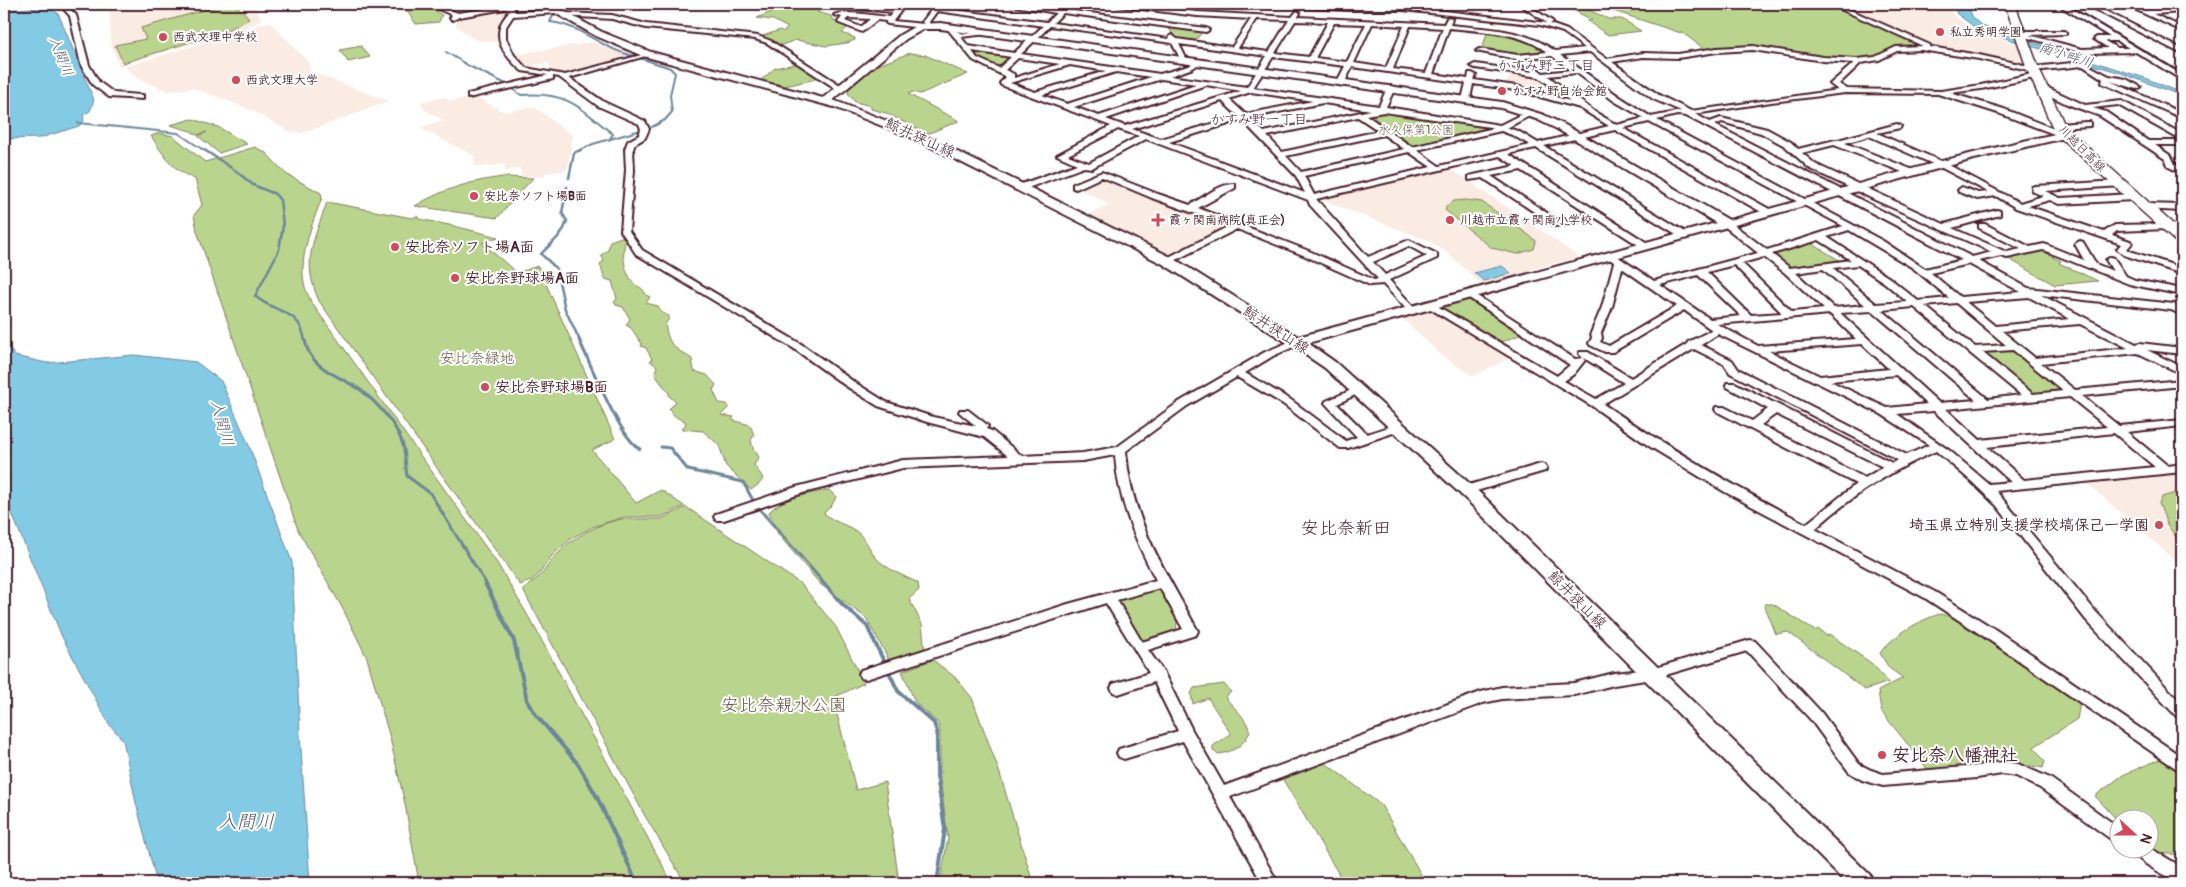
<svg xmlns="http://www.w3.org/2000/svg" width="2186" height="887" font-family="Pangolin,'Klee One',sans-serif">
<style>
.built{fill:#faebe3}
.green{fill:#b9d58d;stroke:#827a5c}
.water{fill:#83cbe4;stroke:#6c869a}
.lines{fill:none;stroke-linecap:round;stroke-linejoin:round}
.stream-far3{stroke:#6c869a;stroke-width:2}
.stream-far2{stroke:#6c869a;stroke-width:2.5}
.stream-far1{stroke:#6c869a;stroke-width:3}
.stream{stroke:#6c869a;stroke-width:4}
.street-casing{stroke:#4a1f2b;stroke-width:4}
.secondary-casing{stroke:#4a1f2b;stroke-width:4}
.primary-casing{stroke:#4a1f2b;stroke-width:3}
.street{fill:#fff;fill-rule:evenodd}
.secondary{fill:#fff;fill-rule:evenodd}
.primary{fill:#fff;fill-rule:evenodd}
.rail{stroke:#4a1f2b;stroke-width:2}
.poi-dot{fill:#d1495b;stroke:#fff;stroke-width:2}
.labels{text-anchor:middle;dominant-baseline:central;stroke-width:4;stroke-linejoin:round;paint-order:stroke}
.far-poi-label{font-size:12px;font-weight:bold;fill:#4a1f2b;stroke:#fff;text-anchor:start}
.far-park-label{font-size:12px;fill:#6b5648;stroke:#fff}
.far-street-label{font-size:12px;fill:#4a1f2b;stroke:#fff}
.far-water-label{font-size:14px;font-style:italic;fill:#5e5b6c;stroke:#fff}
.far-neighbourhood-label{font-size:14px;fill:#4a1f2b;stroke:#fff}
.street-label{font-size:15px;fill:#4a1f2b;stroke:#fff}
.poi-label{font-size:15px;font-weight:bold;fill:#4a1f2b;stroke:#fff;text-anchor:start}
.park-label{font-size:15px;fill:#6b5648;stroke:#fff}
.water-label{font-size:16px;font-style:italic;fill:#5e5b6c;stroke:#fff}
.quarter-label{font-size:18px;fill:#4a1f2b;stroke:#fff}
.near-park-label{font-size:18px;fill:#6b5648;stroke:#fff}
.near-poi-label{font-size:18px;font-weight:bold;fill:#4a1f2b;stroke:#fff;text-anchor:start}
.near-water-label{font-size:19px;font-style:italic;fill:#5e5b6c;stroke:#fff}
</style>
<rect width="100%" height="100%" fill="#fff"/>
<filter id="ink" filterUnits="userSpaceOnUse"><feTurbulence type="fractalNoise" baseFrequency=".02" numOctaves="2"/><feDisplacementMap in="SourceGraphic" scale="10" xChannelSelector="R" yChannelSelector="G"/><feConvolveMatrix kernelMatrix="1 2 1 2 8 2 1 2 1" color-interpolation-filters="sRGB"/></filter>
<g filter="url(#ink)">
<path class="built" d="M109 4H253L261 18 259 21 242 29 119 66 111 44Z
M1835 4H1948L1952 14 1962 22 1990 35 2017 44 2025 66 1939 49Z
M506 10 509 13 498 28 500 42 475 40 455 25 462 16Z
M270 22 307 61 311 72 389 101 303 133 289 131 247 108 210 94 192 88 170 91 147 83 137 78 125 67Z
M593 42 630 56 572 73 561 74 539 72 551 69 549 63 524 67 514 55Z
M1510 72 1539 76 1569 101 1507 85Z
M445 97 451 101 476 97 504 112 534 107 573 136 567 170 545 173V177L521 176 520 168 505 171V164L481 167 474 165 475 156 420 128 444 120 425 110 421 102Z
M1451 169 1579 257 1529 270 1530 272 1482 285 1448 253 1427 240 1322 200Z
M1099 176 1230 225V227L1174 255H1169L1089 214 1110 204 1076 188Z
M1431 309 1512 357 1473 376 1440 354 1401 317Z
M2182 473V566L2088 484Z"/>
<path class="green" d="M225 4C235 4 244 10 249 19L225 31 123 63 115 45 146 39 141 28Z
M402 4H424L442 15 439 22 416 24Z
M790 4H825L817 12 831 16 835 22 846 25 847 28 842 33 855 38V40L847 43 826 46 796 40 779 46 760 37 780 30 783 32 788 28 773 20 757 18Z
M1592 4H1828L1927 47 1894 48 1875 58 1853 60 1750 46 1706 50 1684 34Z
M1583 7 1608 19H1622L1641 31 1608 35 1587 21 1592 20 1571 9Z
M1174 27 1199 30 1202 32 1195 41 1175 39 1169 28Z
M1491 32C1512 34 1529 40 1546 51L1518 56 1486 51 1482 49 1487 33Z
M361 46 370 57 348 62 340 50Z
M973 51 1008 56 1010 58 999 68H996L977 59 971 52Z
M910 53 925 55 968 74 920 94 913 92 908 94 959 121 927 134 886 113 871 109V106L855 102 848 93V90L873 67Z
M800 63 821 78 785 86 761 80 775 68Z
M1388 110 1491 126V129L1415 147 1409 146 1367 117 1368 114Z
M192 119 218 127 247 144 219 153 198 136 207 132 197 135 191 131 170 125Z
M159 133 173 136 205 162 255 147 266 153 286 174 321 193 322 198C312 223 299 257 304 283 305 290 309 296 311 302L497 563 535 628 672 883H419L405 804 390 738 367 658 344 611 298 530 197 231 194 215 202 205 195 179C171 169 165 157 151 136Z
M503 177 533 178 497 218 415 206C443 189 471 181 503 177Z
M1466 200 1482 202 1530 236 1536 241 1534 249 1517 254 1492 248 1445 210 1446 206 1454 201Z
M327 202 412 218 417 216 419 219 454 226 498 237 482 243 517 273 538 266 615 439 592 450 636 503 661 490 684 506 661 517H624L592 527 572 538 557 551 549 559 541 572 531 581 520 585 319 301C301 260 314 241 327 202Z
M624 236 626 240C621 252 624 272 633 282 638 289 642 285 646 295L650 297 646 303 658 306 662 313 669 316V319L665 324C669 347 674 347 692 359L694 371 707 375 716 385 713 390 719 403 727 404 729 407 721 415 734 417 732 420 750 425 754 435 751 440 753 448 759 457 754 465C763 480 769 477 751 490L726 466 719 445 703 431 681 429 686 424 684 420C678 420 672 414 669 409L676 402 669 396V393L655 375 657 366 650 361 652 359 646 348 641 346 642 344 631 328 626 325 630 319 623 307 616 305 614 302 617 299 612 281 605 279 600 264 604 261 601 255 608 250 610 241Z
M1811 243 1844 263 1794 269 1790 268 1775 254V252Z
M2045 248 2058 254 2052 257 2061 261 2059 263 2098 281 2055 285 2005 257Z
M1470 297 1524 333 1497 344 1437 307Z
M2013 349 2066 392 2031 395 1978 352Z
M829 490 836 497 832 505 824 513C834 523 847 524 857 532 866 539 869 548 875 557 886 569 904 576 918 583L919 590 909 599 922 624 925 653 889 664 888 658 866 618 820 584 778 534 769 512C783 497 809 494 829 490Z
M2182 491V546L2167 524 2159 503 2162 497Z
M686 507 801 584 836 627 864 683 833 698 856 790 885 782 899 883H685L645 816 523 590 543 573 552 559 569 543 586 532 603 524 621 519H661Z
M1158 588 1177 620 1176 631 1140 642 1117 600Z
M1764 604H1773L1815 631 1818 629 1827 636 1829 634 1871 663 1889 682 1865 690 1788 632 1776 634Z
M1940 614C1966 619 1986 636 2008 650 2033 667 2057 684 2080 703L2077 719 2034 747 2045 762 2043 768 2032 766 1929 771 1881 711 1878 691 1903 678 1889 668 1880 653C1891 637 1921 619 1940 614Z
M933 660 956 678 972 698 999 771 1033 883H940L948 838 940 779V731L938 723 915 702 902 671Z
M1224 684 1231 692 1225 697C1236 711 1245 715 1250 732 1243 746 1233 752 1218 754L1213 751V746L1231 734 1208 698 1193 704 1191 694 1194 688Z
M2160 759 2170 761 2182 769V855L2147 852 2144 850H2148V820H2118V821L2095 796 2123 775Z
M1324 762 1381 805 1426 883H1344L1282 778Z"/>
<path class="water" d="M1953 4H1967L1973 18 1982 26 2145 78 2182 93V96L2121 73 2014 41 1976 28 1957 14Z
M45 7 58 13 94 100 90 111 83 115 84 121 79 126 40 138 4 139V10Z
M1502 266 1511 273 1484 281 1474 273Z
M4 341 15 356 47 363 134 355 196 362 221 381 248 443 292 562 300 735 310 883H157L136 803 123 740 109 724 62 637 4 494Z"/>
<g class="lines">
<path class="stream-far3" d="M554 14 550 22C575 24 595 42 618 51 635 57 653 62 670 68L675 73 670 95 672 112 665 120 652 127
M446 52 469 66 508 85
M514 90 521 95C567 91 579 107 613 134L609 140
M78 123 178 133 205 151
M579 151 593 144 641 130"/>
<path class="stream-far2" d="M203 149 236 171 253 185 275 194 280 200 283 225 279 250 255 296C275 314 300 308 305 341
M569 178 574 153 582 149
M567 187 562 213 567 221C563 236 551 243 541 254L556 268 565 309 580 341"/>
<path class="stream-far1" d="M305 340C309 369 341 376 362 391 377 403 396 424 402 442 406 453 405 465 407 476L430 493 485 582
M579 340C591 364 619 437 640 449
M661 447 670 448 688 470 743 482 755 504 823 582"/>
<path class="stream" d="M484 581 514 641 527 700 536 715 578 764 597 797 637 883
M822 581 842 604 867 626 898 691 934 723 937 732V776L945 829 937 883"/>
<defs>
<path id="street" d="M59 4H65L76 15 89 65 99 82 114 93 140 95H143V99L109 97 93 85 81 65 70 16Z
M427 4H435L458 13 499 7 503 4H510L508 6 514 8 515 12 553 10 561 4H567L562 10 556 13 513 16 506 27V39L514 55 526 68 565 75 649 53V55L569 78 604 102 645 121 649 129 645 138 635 144 633 149 634 170 629 231 642 250 801 344 854 382 886 402 933 417 976 426 959 412 960 410H968L986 424 988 426 986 429 992 431 1022 456 1083 453 1117 447 1179 402 1265 352 1296 339 1301 342 1300 344 1273 356 1245 373 1291 400 1346 441 1357 437 1325 403 1326 401 1354 389 1358 388 1363 391 1337 404 1367 434 1398 424 1402 426 1404 428 1402 430 1348 448H1340L1283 404 1237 377 1187 406 1126 451C1131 521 1166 572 1198 631L1196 635 1148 650 1163 671 1192 730 1224 786 1481 692 1502 687 1574 683 1614 673 1652 669 1750 640 1755 641 1821 712 1859 764 1871 770 1883 774 1977 766 2002 762 2018 764 2050 778 2118 827V842L2112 840 2040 788 2016 776 2002 774 1977 778 1883 786 1862 780 1849 772 1811 720 1747 651 1652 679 1614 685 1574 695 1502 699 1483 703 1230 797 1278 883H1262L1183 741 1124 759 1119 757 1117 753 1119 749 1178 731 1154 682 1118 694 1113 692 1111 688 1113 684 1149 673 1106 603 866 679 861 678 859 674 861 670 1068 604 1156 580C1135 540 1118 500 1115 455L1083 461 903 468 803 493 724 520H716L714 517 716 514 796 487 903 460 1008 456 984 437 927 422 878 406 846 386 793 348 636 254 621 231 626 170 625 149 628 141 639 135 641 129 639 124 598 106 559 77 553 76V79L468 98V94L548 75 522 71C510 61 495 45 500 27 501 21 507 16 509 10L505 9 459 17 453 20 450 18 452 15ZM1160 588 1183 629 1142 642 1117 600Z
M900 4H906L893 21 924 24 922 22 936 4H942L939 8 1047 22 1056 13 1002 4H1018L1060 9 1066 4H1072L1066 10 1206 28 1209 30 1206 32 1063 13 1053 23 1169 39 1170 36 1172 35 1177 39 1232 47 1251 19 1197 16 1118 6 1115 4H1131L1197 12 1292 17 1297 11 1300 13 1298 17 1444 24 1447 18 1449 17 1452 19 1450 25C1488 29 1523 28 1555 51L1585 48 1563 32 1540 25 1403 10H1348L1271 6 1268 4 1403 6 1547 23 1519 4H1526L1552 21 1553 22 1550 24 1567 30 1607 59 1643 53 1678 54 1717 48 1753 46 1823 57 1857 59 1875 57 1896 47 1923 46 1829 4H1837L1930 45V47L1979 55 2033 67 2082 62 2079 52 2018 35 2024 34 2027 31H2064L2066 32V34L2029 35 2082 49 2108 48 2094 39 2097 37H2110L2057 4H2064L2182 75V80L2136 52 2086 53 2090 66 2109 76 2126 79 2141 87 2137 89 2110 81 2182 113V118L2102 83 2103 79 2083 66 2033 71 1979 59 1921 50 1897 51 1879 60 1861 63 1839 84 1847 89 1941 91 1981 85 2036 73H2039V77L1981 89 1950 93 2004 109 2069 135 2062 137 1998 113 1938 94 1845 93 1771 102 1695 114 1710 122 1721 118 1767 129 1791 142 1798 149 1835 140H1838L1897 124 1901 126 1900 128 1877 133 1945 163 2020 203 2043 196 2032 191V187L2035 186 2119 181 2123 184 2122 186 2045 191 2060 198 2133 194 2137 197 2133 200 2059 204 2050 200 2028 206 2104 232 2115 225 2170 224 2171 226 2167 229 2117 231 2112 235 2130 241 2132 243 2127 249 2130 251 2182 268V274L2124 255 2117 249 2121 244 2016 208 1996 196 1977 199 1959 192 1958 190 1962 187 1978 193 1988 192 1940 167 1869 136 1845 143 1916 171V175H1910L1834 145 1802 153 1815 164 1944 224 1997 210 2000 211V215L1952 228 2004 251 2007 252 2021 249 1979 228V224H1985L2030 247 2044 244 2084 260 2075 244 2080 241 2083 242 2096 264 2113 271 2106 260 2111 257 2114 258 2126 276 2135 280 2182 289V295L2129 284 2043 250 2007 258 2001 256 1979 261 2028 288 2174 304 2182 308V315L2171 310 2041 295 2136 344 2140 343 2182 348V354L2147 350 2182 367V374L2138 353 2041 363 2075 390 2182 380V386L2082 396 2119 426 2182 420V426L2127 432 2168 466 2182 464V472L1996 491 2096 612 2182 704V719L2177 717 2086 620 1997 506 1971 481 1936 451C1891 471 1851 496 1815 529L1935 592 1993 628 2182 757V771L2177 769 1983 636 1925 598 1725 492 1649 446 1592 406 1424 305 1426 303H1432L1557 376 1570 365 1463 294 1465 292H1471L1575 359 1583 358 1579 354 1580 352H1588L1631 378 1687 344 1688 342 1712 330 1684 310 1613 352H1605L1590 345 1589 343 1592 338 1591 333 1602 307 1614 262 1608 258V254H1614L1654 281 1758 253 1724 226V222H1730L1767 250 1843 226 1649 122 1623 128 1771 210V214H1765L1615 130 1544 146 1687 233V237H1681L1536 148 1508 154 1649 244V248H1643L1596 218 1555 226 1483 178 1469 180V176L1515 166 1500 156 1316 199 1368 257 1409 240 1437 254V258L1389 280 1415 308 1417 310 1415 312H1409L1383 284 1370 285 1303 255 1237 229 1168 264 1165 263V259L1229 226 1152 198 1102 177 1076 189 1073 188V184L1102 172 1158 194 1190 205C1202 198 1221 183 1235 184V188L1198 208 1309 251 1374 280 1378 279 1310 205 1308 200 1146 139 1092 168 1084 167 1025 189H1019V185L1077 164 1057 155 1111 126 1001 85 1000 83 1006 77 973 60 946 27 951 26C964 41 973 29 989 31V33L987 34 961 37 968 46 1014 53 1043 26 937 11 929 22 930 26 922 28 888 24 886 23V21L877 20 862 32 839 23 838 22 842 17 834 15C843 10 876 16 889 17L893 12 845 8 842 6 845 4 896 8ZM848 18 870 19 861 27 845 21ZM1257 19 1289 20 1269 52 1238 48ZM1295 21 1328 22 1309 57 1275 53ZM1334 23 1366 24 1347 62 1315 58ZM1372 24 1404 26 1386 68 1354 63ZM1050 26 1172 43 1181 60 1184 62 1187 60 1179 44 1267 56 1247 87 1170 76 1193 68 1201 62 1198 60 1189 66 1160 74 1021 54ZM1410 26 1443 28 1426 73 1393 69ZM1449 28C1483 32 1519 31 1547 52L1518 55 1479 49 1476 51 1516 59 1533 72 1475 64 1471 66 1475 68 1539 77 1570 101 1516 86 1474 80 1476 75 1472 73H1469L1468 79 1433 74ZM2105 41H2117L2129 48H2117ZM1753 50 1823 61 1854 63 1830 84 1838 90 1691 111 1659 95 1612 62 1643 57 1678 58 1717 52ZM972 51 1011 57 999 68 977 58ZM1590 52 1653 99 1681 111 1651 117 1620 97 1560 55ZM1552 56 1571 70 1543 73 1524 58ZM1273 57 1345 66 1337 82 1341 84 1345 82 1352 67 1466 83 1462 99 1466 101 1470 99 1473 84 1515 90 1580 108 1609 126 1538 143 1518 131 1507 128 1531 115V111H1528L1500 125 1386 107 1395 88 1391 86 1387 88 1379 106 1253 88ZM1018 58 1060 64 1014 78V74L1005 70ZM1070 65 1106 71 1035 92 1010 83ZM1116 72 1151 77 1067 104 1042 95ZM1577 73 1614 101 1644 118 1617 125 1595 112 1548 76ZM1161 79 1196 84 1099 116 1074 107ZM1206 85 1241 91 1125 126 1106 119ZM1251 92 1313 101 1245 114 1229 99ZM1222 101 1238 116 1161 139 1132 129ZM1323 103 1371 110 1264 132 1249 118ZM1384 112 1490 127 1494 128 1412 147 1366 115ZM1677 115 1686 116 1962 260 1925 269 1883 241 1657 120ZM1358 117 1379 131 1282 152 1267 136ZM1242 120 1296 176 1305 193 1169 142ZM1722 122 1761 133 1785 146 1809 168 1875 200 1992 252 1972 257 1715 125ZM1118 129 1139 136 1089 163 1068 155ZM1501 131 1512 135 1530 145 1439 166 1417 150ZM1384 135 1404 149 1301 172 1286 156ZM1409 152 1431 167 1314 195 1304 176ZM1521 170 1590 214 1559 221 1491 176ZM1849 230 1913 268 1949 298 1918 301 1891 279 1827 237ZM1819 240 1851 260 1790 268 1772 254ZM1409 246 1427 256 1385 275 1373 262ZM1764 257 1785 273 1824 309 1792 312 1742 263ZM1969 264 2021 292 1960 297 1931 273ZM1734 265 1782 313 1751 315 1707 272ZM1858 265 1885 283 1907 302 1876 304 1833 268ZM1622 268 1677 306 1609 346 1600 342 1602 338 1601 333 1612 307ZM1823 269 1865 305 1834 308 1796 273ZM1698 275 1741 316 1710 319 1660 285ZM2029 297 2070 319 1995 326 1966 302ZM1956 303 2006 345 1975 347 1925 306ZM1914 307 2021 395 1988 399 1882 310ZM1872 311 1976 400 1939 403 1840 313ZM1830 314 1856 339 1758 346 1717 324ZM2080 324 2128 348 2035 358 2002 331ZM1718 334 1881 414 1929 445 1907 455 1738 369 1732 360 1701 345ZM1862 344 1889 369 1820 376 1769 351ZM1694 349 1724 364 1730 373 1898 460 1892 463 1735 383H1727L1726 385 1727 387 1768 409 1752 421 1724 407H1716L1715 409 1716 411 1856 484 1806 524C1736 488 1669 448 1603 404ZM2013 350 2063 391 2033 394 1982 352ZM1584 358 1624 383 1596 399 1564 381 1574 374 1585 360ZM1896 375 1927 404 1887 408 1830 381ZM2070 397 2107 427 1980 440 1946 409ZM1934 411 2011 482 1989 484 1950 451 1897 414ZM1776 414 1883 467 1865 478 1761 425ZM2114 433 2155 467 2024 480 1987 447Z
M2084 4H2091L2182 49V54Z
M2123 4H2131L2146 10 2182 8V12L2153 14 2182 27V31Z
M564 13 612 15 646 24 758 36 771 41 845 88 838 90 767 43 755 39 646 28 612 19 562 16V14Z
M2038 86H2044L2085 105 2122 101 2182 134V139H2179L2118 105 2093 108 2106 112 2148 141H2182V145H2155L2171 156 2175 164 2182 168V174L2169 167 2165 159 2100 116 2067 104 2038 90Z
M2087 122H2090V126L2057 128 2053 126 2057 124Z
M2145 204 2182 205V211L2142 209V205Z
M1541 464 1545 465 1547 468 1545 471 1466 494 1460 490 1462 487Z
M2148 847 2182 867V882C2169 878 2138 863 2132 850H2148Z"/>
<path id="secondary" d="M539 4H550L602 32 651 52 823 98 900 35 919 24 941 23 1502 102 1544 115 1565 125 1729 220C1841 190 1951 155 2065 132L2069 133 2071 135 2069 137 1970 160 1308 343 1335 362 1481 494 1870 875 1874 883H1846L1469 502 1325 368 1291 345 1163 264 915 139 834 107 643 56 596 36ZM924 29H941L1501 108 1536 119 1557 129 1716 223 1298 337 1173 258 923 135 833 100 906 39Z"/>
<path id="primary" d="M2005 4H2015L2039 69 2066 128 2182 232V244L2177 243 2055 133 2027 69Z"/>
</defs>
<use href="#street" class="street-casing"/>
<use href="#secondary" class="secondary-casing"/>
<use href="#primary" class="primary-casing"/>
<use href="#street" class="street"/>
<use href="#secondary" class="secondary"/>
<use href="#primary" class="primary"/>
<path class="rail" d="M2066 4 2182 73"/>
</g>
</g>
<g class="poi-dot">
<circle cx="1940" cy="32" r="5"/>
<circle cx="163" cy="37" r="5"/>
<circle cx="236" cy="80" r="5"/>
<circle cx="1502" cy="91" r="5"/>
<circle cx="474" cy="196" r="5"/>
<path d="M1155.5 212.5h5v5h5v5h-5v5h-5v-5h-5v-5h5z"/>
<circle cx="1450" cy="220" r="5"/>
<circle cx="395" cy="247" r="5"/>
<circle cx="455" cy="278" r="5"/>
<circle cx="485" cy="387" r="5"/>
<circle cx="2159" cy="525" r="5"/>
<circle cx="1882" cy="755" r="5"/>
</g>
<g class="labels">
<g class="far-poi-label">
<text x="1950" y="32">私立秀明学園</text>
<text x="173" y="37">西武文理中学校</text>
<text x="246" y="80">西武文理大学</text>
<text x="1512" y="91">かすみ野自治会館</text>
<text x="484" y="196">安比奈ソフト場B面</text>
<text x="1169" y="220">霞ヶ関南病院(真正会)</text>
<text x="1460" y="220">川越市立霞ヶ関南小学校</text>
</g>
<g class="far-park-label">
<text x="1416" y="130">水久保第1公園</text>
</g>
<g class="far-street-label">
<text transform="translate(2082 149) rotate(45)">川越日高線</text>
</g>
<g class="far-water-label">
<text transform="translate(2066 55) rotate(18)">南小畔川</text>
<text transform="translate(61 56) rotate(68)">入間川</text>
</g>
<g class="far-neighbourhood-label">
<text x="1546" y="65">かすみ野二丁目</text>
<text x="1259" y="119">かすみ野一丁目</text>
</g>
<g class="street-label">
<text transform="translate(920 138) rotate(25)">鯨井狭山線</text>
<text transform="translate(1276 330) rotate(33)">鯨井狭山線</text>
<text transform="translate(1577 600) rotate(45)">鯨井狭山線</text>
</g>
<g class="poi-label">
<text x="405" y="247">安比奈ソフト場A面</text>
<text x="465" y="278">安比奈野球場A面</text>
<text x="495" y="387">安比奈野球場B面</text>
<text x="2149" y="525" text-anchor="end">埼玉県立特別支援学校塙保己一学園</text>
</g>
<g class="park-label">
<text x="477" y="358">安比奈緑地</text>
</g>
<g class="water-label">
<text transform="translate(222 423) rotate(75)">入間川</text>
</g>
<g class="quarter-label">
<text x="1346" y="528">安比奈新田</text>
</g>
<g class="near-park-label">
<text x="784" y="705">安比奈親水公園</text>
</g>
<g class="near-poi-label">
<text x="1892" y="755">安比奈八幡神社</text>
</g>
<g class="near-water-label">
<text x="246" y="822">入間川</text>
</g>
</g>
<rect width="2186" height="887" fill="none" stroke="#fff" stroke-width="20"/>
<rect x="10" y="10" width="2166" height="867" fill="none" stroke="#4a1f2b" stroke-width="2" filter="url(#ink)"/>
<g transform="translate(2134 834) rotate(111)"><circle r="24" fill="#ffffff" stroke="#b7a5aa"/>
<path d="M0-4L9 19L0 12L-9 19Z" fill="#d1495b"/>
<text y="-8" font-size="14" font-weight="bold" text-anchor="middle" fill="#4a1f2b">N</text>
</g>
</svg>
